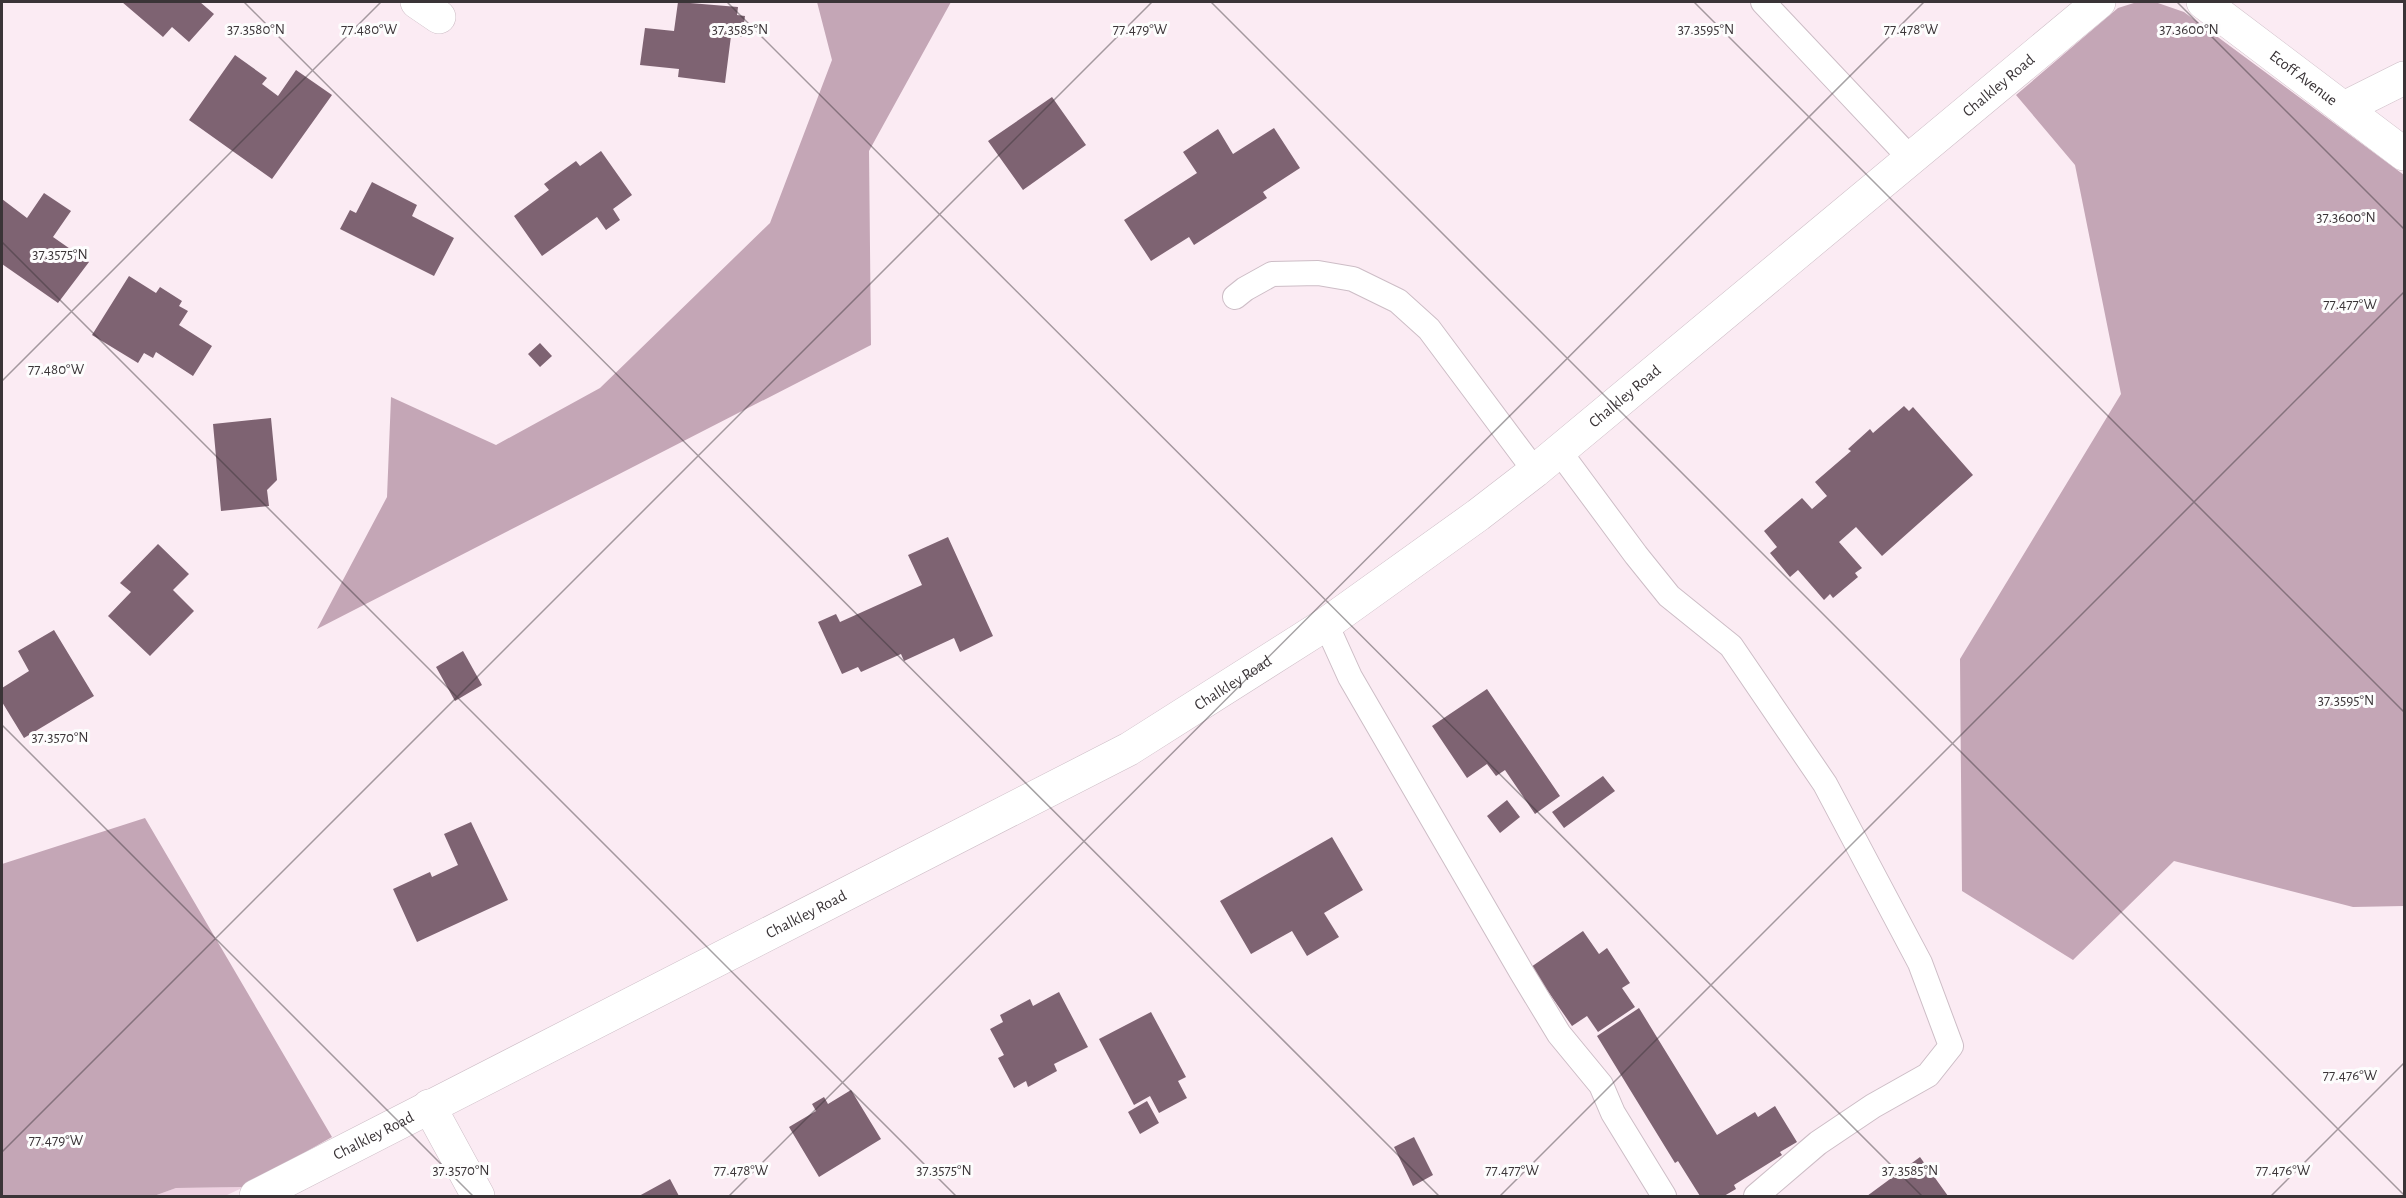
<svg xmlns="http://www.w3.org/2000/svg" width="2406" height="1198" font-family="'Alegreya Sans',sans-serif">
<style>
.green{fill:#eed1e1}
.forest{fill:#c4a6b6}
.building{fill:#7e6372}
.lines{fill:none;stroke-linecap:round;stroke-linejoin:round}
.lane-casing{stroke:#cdbdc6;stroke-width:26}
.street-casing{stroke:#cdbdc6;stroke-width:34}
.secondary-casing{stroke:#cdbdc6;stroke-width:34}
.lane{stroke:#fff;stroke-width:24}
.street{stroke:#fff;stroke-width:33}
.secondary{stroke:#fff;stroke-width:33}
.ticks{fill:none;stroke:#3a3437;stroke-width:1.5;stroke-opacity:0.45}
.labels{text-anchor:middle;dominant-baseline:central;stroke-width:6;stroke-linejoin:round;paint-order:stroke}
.street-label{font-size:16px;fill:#3a3437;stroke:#fdfdfd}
.ticks-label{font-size:15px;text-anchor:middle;fill:#3a3437;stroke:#fdfdfd;stroke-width:6;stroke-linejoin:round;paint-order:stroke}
</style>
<rect width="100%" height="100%" fill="#fbebf3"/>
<path class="green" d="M244 1187 225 1196H154L176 1188Z"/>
<path class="forest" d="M817 2H951L869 151 871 345 317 629 387 497 391 397 496 445 600 388 770 223 832 60Z
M2137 2H2155L2184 12 2404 175V906L2353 907 2174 861 2073 960 1962 891 1960 659 2121 394 2075 165 2016 95 2118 8Z
M145 818 332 1137 244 1187 176 1188 154 1196H2V864Z"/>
<path class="building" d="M122 2H200L214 14 189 42 172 27 163 37Z
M678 2 738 7 737 15 745 16 742 37 731 36 725 83 678 77 679 69 640 65 645 28 674 31Z
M235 55 267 78 262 84 278 96 296 70 332 95 272 179 189 120Z
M1052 97 1086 145 1023 190 988 141Z
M1274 128 1300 168 1263 192 1267 198 1194 245 1189 237 1151 261 1124 220 1197 173 1183 152 1218 129 1233 154Z
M601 151 632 195 613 209 620 220 606 230 597 217 542 256 514 216 549 190 544 184 576 161 580 166Z
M372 182 417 205 412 216 454 238 434 276 340 229 350 210 356 213Z
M44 193 71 211 53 237 89 262 58 303 2 264V199L27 218Z
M129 276 156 293 160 287 182 301 179 306 188 311 179 325 212 346 193 376 156 352 153 358 144 353 138 363 92 335Z
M540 343 552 356 540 367 528 354Z
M1904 406 1909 411 1913 407 1973 475 1882 556 1856 527 1839 542 1862 568 1855 573 1858 577 1833 598 1830 594 1824 600 1798 570 1790 577 1770 553 1777 547 1764 531 1802 498 1812 509 1827 496 1815 482 1851 451 1848 449 1870 429 1873 433Z
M271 418 277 480 267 490 269 506 221 511 213 424Z
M948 537 993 636 960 652 954 638 904 661 901 654 861 672 858 667 842 674 818 622 836 614 840 622 922 585 908 555Z
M158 544 189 574 173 590 194 611 150 656 108 616 131 592 120 583Z
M54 630 94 696 24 738 2 702V688L29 671 18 651Z
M463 651 482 685 455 701 436 667Z
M1487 689 1560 796 1535 814 1505 770 1496 776 1487 764 1467 778 1432 726Z
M1603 776 1615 791 1564 828 1552 812Z
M1507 800 1520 817 1500 833 1487 816Z
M471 822 508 900 417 942 393 889 430 872 432 877 458 865 444 834Z
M1332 837 1363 890 1324 913 1339 937 1307 956 1292 931 1251 954 1220 901Z
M1583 931 1599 954 1607 948 1630 983 1622 988 1635 1007 1598 1032 1587 1016 1572 1026 1531 967Z
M1059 992 1088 1047 1054 1064 1057 1071 1028 1087 1026 1081 1014 1088 998 1058 1004 1055 990 1029 1003 1022 1000 1015 1030 999 1033 1006Z
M1639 1008 1717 1135 1755 1112 1758 1117 1775 1106 1797 1142 1780 1152 1782 1155 1734 1185 1736 1189 1724 1196H1700L1678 1161 1675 1163 1597 1036Z
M1151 1012 1186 1077 1178 1081 1187 1098 1159 1113 1150 1096 1134 1105 1099 1039Z
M851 1090 881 1139 819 1177 789 1127 816 1111 812 1104 824 1097 828 1104Z
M1147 1101 1159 1123 1140 1134 1128 1112Z
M1414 1137 1433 1175 1413 1186 1394 1147Z
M1920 1157 1948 1196H1867Z
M670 1179 679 1196H639Z"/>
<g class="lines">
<defs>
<path id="lane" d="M1763 2 1911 159
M1235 297 1245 289 1272 274 1318 273 1353 279 1398 301 1429 329 1535 471
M1559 451 1636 555 1669 596 1731 646 1825 784 1920 963 1951 1046 1928 1075 1873 1106 1818 1143 1756 1196
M1326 624 1350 677 1522 973 1559 1034 1601 1085 1613 1113 1664 1196"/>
<path id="street" d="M417 2 439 17
M2344 108 2404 78
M429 1106 478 1196"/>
<g id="secondary">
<path id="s1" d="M2203 2 2404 154"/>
<path id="s2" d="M256 1196 1129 749 1326 624 1478 515 1535 471 2099 2"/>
</g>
</defs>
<use href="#lane" class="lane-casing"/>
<use href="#street" class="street-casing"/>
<use href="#secondary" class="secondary-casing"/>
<use href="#lane" class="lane"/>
<use href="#street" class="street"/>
<use href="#secondary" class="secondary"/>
</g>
<path class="ticks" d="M244 2 1439 1196M727 2 1922 1196M1211 2 2404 1195M1694 2 2404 712M2177 2 2404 229M2 242 956 1196M2 381 381 2M2 725 473 1196M2 1152 1152 2M729 1196 1924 2M1500 1196 2404 292M2271 1196 2404 1063"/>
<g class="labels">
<g class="street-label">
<text stroke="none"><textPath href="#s1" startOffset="126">Ecoff Avenue</textPath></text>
<text stroke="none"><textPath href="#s2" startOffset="2076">Chalkley Road</textPath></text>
<text stroke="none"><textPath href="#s2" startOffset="1590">Chalkley Road</textPath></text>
<text stroke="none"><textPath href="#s2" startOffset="1104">Chalkley Road</textPath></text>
<text stroke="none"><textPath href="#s2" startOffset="618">Chalkley Road</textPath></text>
<text stroke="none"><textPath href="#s2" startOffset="132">Chalkley Road</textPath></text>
</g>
</g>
<g class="ticks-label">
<text x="256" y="34">37.3580°N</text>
<text x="369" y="34">77.480°W</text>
<text x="740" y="34">37.3585°N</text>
<text x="1140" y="34">77.479°W</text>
<text x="1706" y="34">37.3595°N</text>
<text x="1911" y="34">77.478°W</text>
<text x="2189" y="34">37.3600°N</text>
<text x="2346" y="222">37.3600°N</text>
<text x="60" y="259">37.3575°N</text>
<text x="2350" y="309">77.477°W</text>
<text x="56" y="374">77.480°W</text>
<text x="2346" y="705">37.3595°N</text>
<text x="60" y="742">37.3570°N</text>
<text x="2350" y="1080">77.476°W</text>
<text x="56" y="1145">77.479°W</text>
<text x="461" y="1175">37.3570°N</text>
<text x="741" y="1175">77.478°W</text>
<text x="944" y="1175">37.3575°N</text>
<text x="1512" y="1175">77.477°W</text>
<text x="1910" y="1175">37.3585°N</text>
<text x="2283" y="1175">77.476°W</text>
</g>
<rect width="2406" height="1198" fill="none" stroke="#3a3437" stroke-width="6"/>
</svg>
